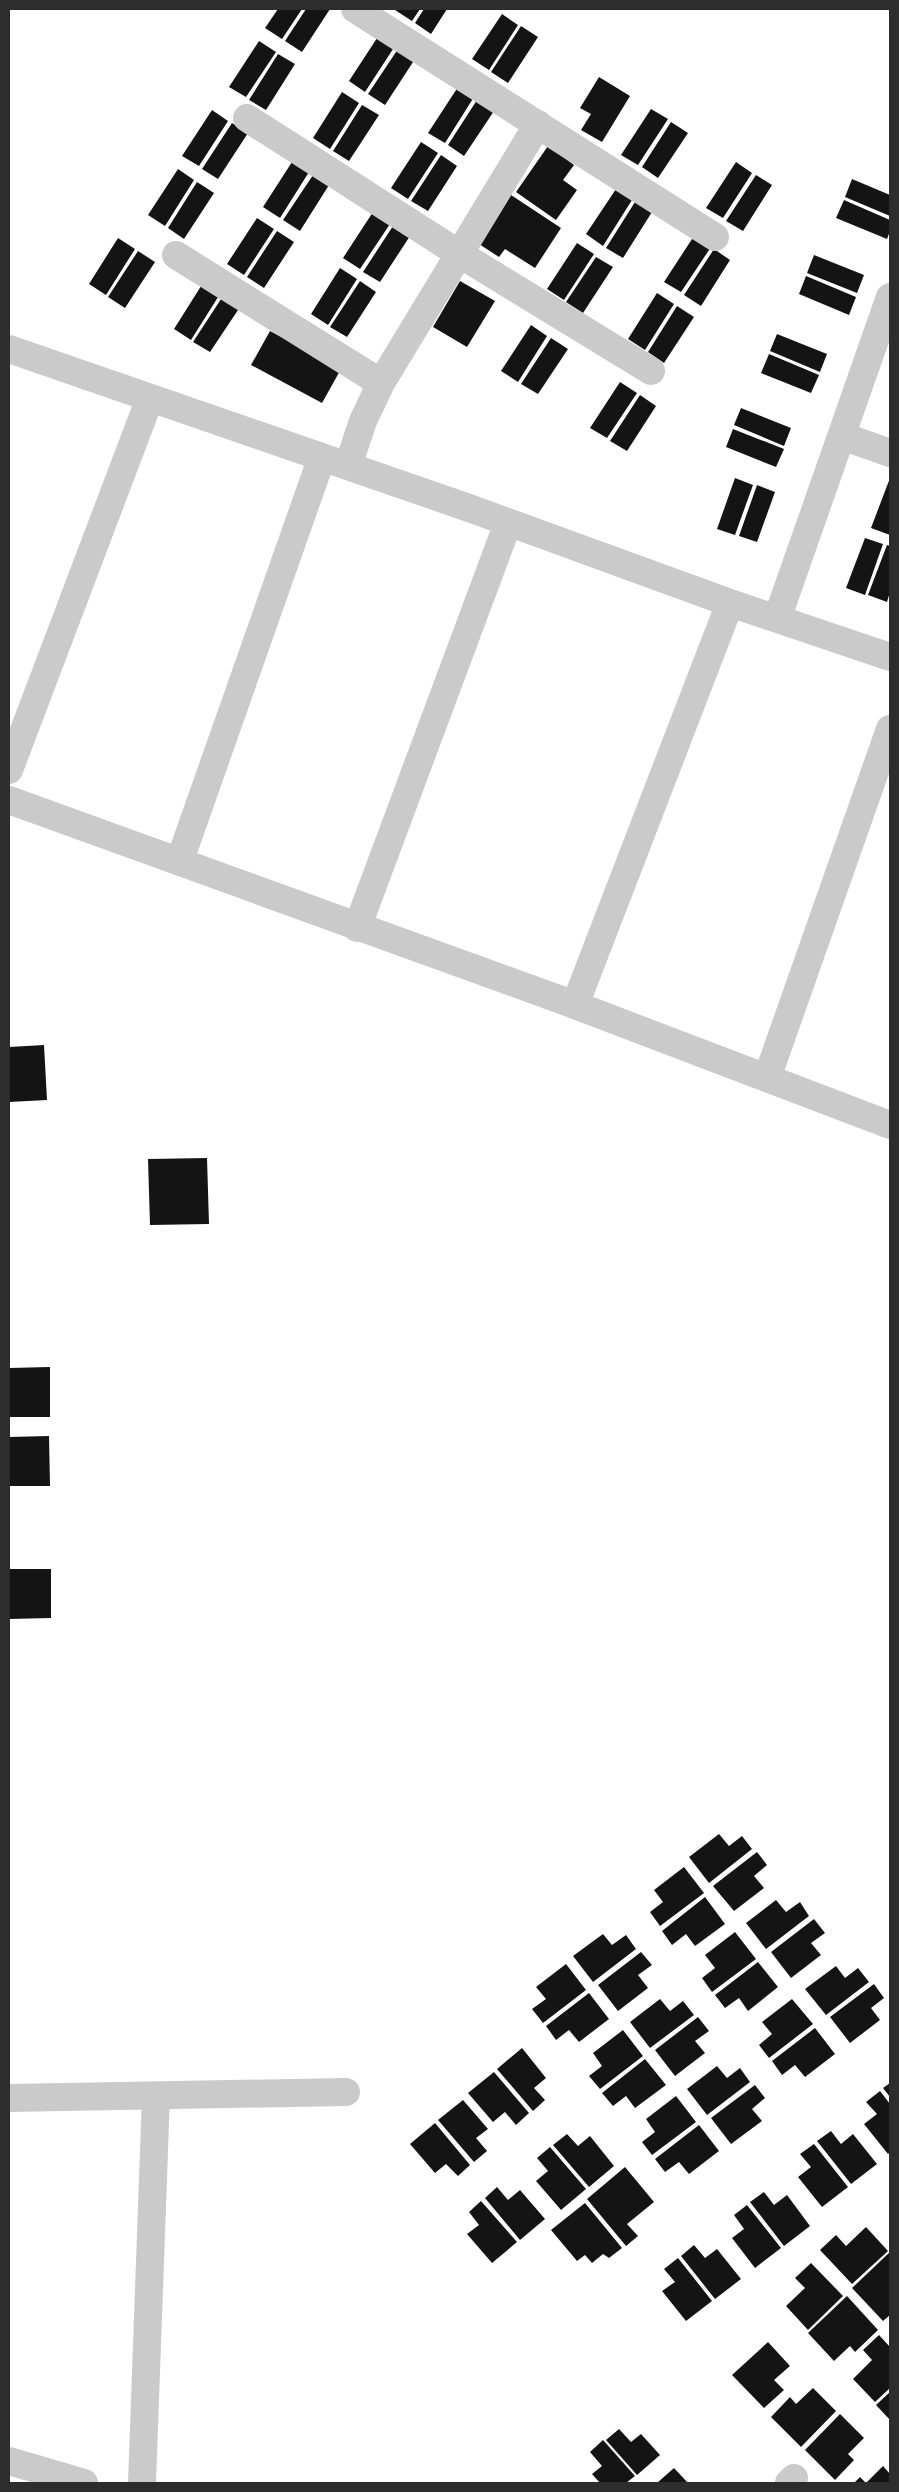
<svg xmlns="http://www.w3.org/2000/svg" width="899" height="2492" font-family="Commissioner,sans-serif">
<style>
.building{fill:#141414}
.lines{fill:none;stroke-linecap:round;stroke-linejoin:round}
.minor{stroke:#cacaca;stroke-width:28}
</style>
<rect width="100%" height="100%" fill="#fff"/>
<path class="building" d="M278 9H302L282 39 265 28Z
M306 9H330L302 52 285 41Z
M396 9H420L412 21 395 10Z
M424 9H447L431 34 415 23Z
M502 14 518 25 489 70 472 59Z
M521 26 538 37 508 83 491 72Z
M379 35 395 46 365 92 349 81Z
M259 41 276 52 246 97 229 87Z
M398 49 415 59 385 105 368 94Z
M278 54 295 64 266 110 249 100Z
M599 77 630 96 602 142 581 130 591 114 580 108Z
M458 87 474 97 445 143 428 133Z
M342 92 359 103 330 149 313 138Z
M477 100 494 111 464 156 448 145Z
M362 105 379 115 349 161 333 151Z
M651 109 668 119 638 165 621 155Z
M212 110 228 121 199 166 182 156Z
M671 122 688 133 658 178 642 167Z
M232 123 248 133 218 179 202 169Z
M421 142 438 153 408 199 391 188Z
M548 146 574 165 563 180 577 190 556 220 516 192Z
M441 155 457 166 428 211 411 201Z
M292 162 309 172 280 218 263 207Z
M736 162 752 173 723 218 706 208Z
M178 169 194 180 165 226 148 215Z
M313 175 329 185 300 231 283 220Z
M756 175 772 185 743 231 726 221Z
M852 179 890 195V216L845 197Z
M197 182 214 193 184 239 168 228Z
M616 189 632 200 603 246 586 234Z
M511 195 561 228 535 268 505 249 499 257 479 244Z
M844 200 890 220V231L887 239 836 218Z
M635 202 652 212 623 258 606 248Z
M373 212 390 224 360 269 343 258Z
M257 218 274 229 244 275 227 264Z
M393 226 410 236 380 282 363 272Z
M277 231 294 242 264 288 247 277Z
M694 236 711 247 681 292 664 282Z
M118 238 135 249 106 295 89 284Z
M577 243 594 254 564 300 547 289Z
M714 249 730 260 701 306 684 295Z
M138 251 155 262 125 308 108 297Z
M814 255 864 275 857 293 807 273Z
M596 257 613 267 583 313 566 302Z
M340 268 357 279 328 325 311 314Z
M806 276 856 297 849 315 799 294Z
M360 281 376 292 347 337 330 327Z
M460 281 495 301 467 347 433 327Z
M203 283 220 294 191 340 174 329Z
M657 293 674 304 645 350 628 339Z
M223 296 240 307 210 352 193 342Z
M677 306 694 317 664 363 648 352Z
M531 325 547 336 518 382 501 371Z
M270 331 341 369 322 403 251 365Z
M777 334 827 354 820 372 770 351Z
M551 338 568 349 538 394 521 384Z
M769 354 819 375 811 393 761 373Z
M620 382 637 393 607 438 590 428Z
M640 395 656 406 627 451 610 441Z
M741 408 791 428 784 446 734 425Z
M733 429 784 449 776 467 726 447Z
M735 478 753 485 735 535 717 529Z
M890 478V535L871 528Z
M757 485 775 492 757 542 739 536Z
M865 538 883 544 865 595 846 588Z
M887 545 890 546V592L887 602 868 595Z
M44 1045 47 1100 9 1102V1047Z
M207 1158 209 1224 150 1225 148 1159Z
M50 1367V1417H9V1368Z
M49 1436 50 1486H9V1437Z
M9 1569H51V1618L9 1619Z
M719 1834 729 1846 742 1836 752 1849 709 1883 689 1857Z
M757 1852 767 1865 754 1876 764 1888 734 1911 713 1886Z
M684 1867 704 1893 660 1926 650 1912 663 1902 654 1890Z
M705 1897 725 1924 695 1946 686 1934 672 1945 662 1931Z
M776 1900 786 1912 800 1902 809 1916 766 1949 746 1923Z
M814 1919 825 1933 811 1943 821 1955 791 1978 771 1952Z
M735 1932 756 1959 712 1992 702 1978 715 1968 705 1955Z
M603 1934 612 1945 626 1935 636 1949 593 1982 573 1956Z
M641 1952 652 1965 638 1975 648 1988 618 2011 598 1985Z
M758 1962 778 1987 748 2011 739 1998 725 2008 715 1995Z
M566 1964 586 1990 543 2023 532 2009 546 1999 536 1987Z
M836 1966 845 1978 858 1968 869 1982 826 2015 805 1989Z
M874 1984 884 1998 871 2008 880 2020 850 2043 830 2017Z
M589 1993 609 2019 579 2042 569 2030 556 2040 546 2026Z
M660 1999 670 2011 683 2001 694 2015 650 2048 630 2022Z
M792 1999 813 2024 769 2058 759 2045 772 2034 762 2022Z
M698 2017 709 2031 695 2041 705 2053 675 2076 655 2050Z
M815 2028 835 2054 805 2077 795 2065 782 2075 772 2061Z
M623 2030 643 2056 600 2089 589 2076 602 2066 593 2053Z
M522 2048 546 2078 534 2088 545 2100 533 2111 497 2069Z
M645 2059 666 2085 635 2108 626 2096 613 2106 602 2093Z
M717 2066 727 2078 740 2068 750 2082 707 2115 687 2089Z
M494 2072 529 2113 516 2125 505 2112 493 2122 468 2093Z
M890 2083V2097L883 2088Z
M755 2085 765 2098 752 2109 762 2121 731 2144 711 2118Z
M880 2091 890 2104V2152L888 2154 864 2124 877 2114 866 2102Z
M676 2096 696 2122 652 2155 642 2142 655 2132 646 2119Z
M463 2100 488 2129 476 2138 487 2151 474 2162 438 2120Z
M435 2123 470 2165 458 2176 446 2164 435 2173 410 2144Z
M699 2125 719 2151 689 2174 679 2162 665 2172 655 2159Z
M831 2131 841 2144 853 2134 877 2164 851 2184 817 2141Z
M567 2134 578 2146 590 2136 614 2166 589 2187 553 2145Z
M814 2144 848 2187 822 2207 798 2177 811 2167 800 2154Z
M550 2147 586 2189 561 2210 536 2181 548 2171 537 2158Z
M625 2167 654 2202 627 2224 638 2236 626 2246 587 2199Z
M497 2187 508 2200 520 2190 545 2219 520 2240 485 2198Z
M764 2192 774 2205 787 2195 810 2226 784 2246 750 2202Z
M481 2201 517 2242 492 2263 467 2234 479 2225 469 2212Z
M585 2203 622 2248 609 2258 603 2254 592 2263 585 2255 577 2261 551 2230Z
M747 2205 781 2248 755 2268 732 2238 744 2229 734 2215Z
M866 2227 888 2251 852 2284 820 2250 836 2235 846 2246Z
M694 2245 705 2258 717 2249 741 2279 715 2299 681 2256Z
M890 2252V2315L883 2321 852 2288Z
M678 2258 712 2301 686 2321 662 2291 675 2282 664 2269Z
M811 2263 843 2296 808 2330 786 2306 805 2288 795 2278Z
M847 2296 878 2330 855 2352 850 2346 834 2361 808 2333Z
M879 2335 890 2347V2388L875 2402 853 2379 872 2360 863 2350Z
M768 2342 790 2366 774 2380 784 2390 764 2408 732 2375Z
M813 2388 836 2411 801 2447 771 2417 790 2397 796 2404Z
M890 2392V2420L876 2405Z
M840 2414 864 2438 848 2454 854 2460 835 2480 805 2450Z
M619 2429 631 2442 641 2434 660 2455 637 2475 606 2440Z
M603 2440 635 2476 626 2483H600L592 2474 602 2466 590 2452Z
M883 2466 890 2474V2483H854L860 2477 866 2483Z
M674 2468 688 2483H657Z"/>
<g class="lines">
<path class="minor" d="M355 9 715 237
M247 118 458 253 651 371
M176 255 381 383
M9 349 469 508 730 603 890 657
M842 436 890 453
M348 466 363 421 381 383 538 124
M777 619 890 297
M9 770 150 398
M9 800 575 1005 890 1125
M180 860 322 457
M357 928 508 523
M575 1005 730 603
M767 1078 890 729
M9 2098 346 2092
M9 2461 84 2483
M142 2483 156 2096
M789 2483 794 2478"/>
</g>
<rect width="899" height="2492" fill="none" stroke="#2d2d2d" stroke-width="20"/>
</svg>
